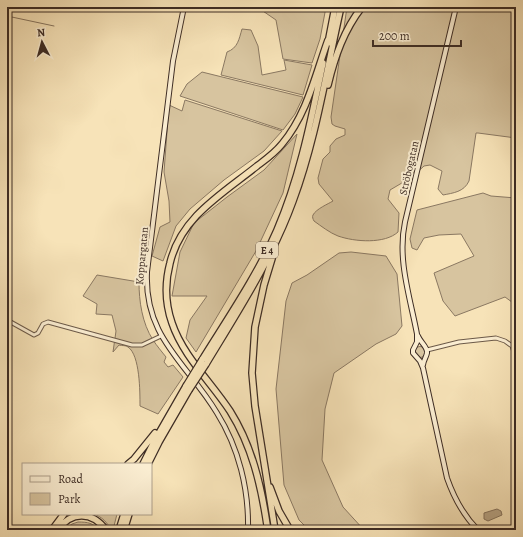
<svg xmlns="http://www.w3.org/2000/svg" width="523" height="537" font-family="Alegreya,serif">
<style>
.green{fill:#d7c49f;stroke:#8a7862}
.water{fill:#b8a586;stroke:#87755f}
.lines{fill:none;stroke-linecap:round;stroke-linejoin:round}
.stream{stroke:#87755f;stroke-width:1}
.street-casing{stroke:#6c5a49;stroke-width:5}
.secondary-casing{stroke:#3d2c24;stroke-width:6}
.highway-casing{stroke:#3d2c24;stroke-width:8}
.street{stroke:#faedd1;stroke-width:3}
.secondary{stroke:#faedd1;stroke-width:4}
.highway{stroke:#f7e3b8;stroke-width:5.5}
.highway-bridge-casing{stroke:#3d2c24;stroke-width:8;stroke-linecap:butt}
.highway-bridge{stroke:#f7e3b8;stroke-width:5.5}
.labels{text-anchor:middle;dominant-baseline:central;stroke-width:4;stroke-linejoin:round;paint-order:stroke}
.shield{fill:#faedd1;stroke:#766658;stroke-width:1}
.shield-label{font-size:10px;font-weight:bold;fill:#3d2c24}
.street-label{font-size:11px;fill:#3d2c24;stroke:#faedd1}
</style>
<rect width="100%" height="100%" fill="#f7e3b8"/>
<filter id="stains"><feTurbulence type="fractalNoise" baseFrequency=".005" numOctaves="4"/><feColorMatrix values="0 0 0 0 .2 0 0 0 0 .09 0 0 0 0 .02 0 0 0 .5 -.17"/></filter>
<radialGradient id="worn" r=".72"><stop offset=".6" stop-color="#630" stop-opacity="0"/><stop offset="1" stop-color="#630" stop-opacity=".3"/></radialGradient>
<path class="green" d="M257 7H326L320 39 312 63 283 59 276 20Z
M347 7H516V138L478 133H476L469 181C464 192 453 193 443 195L438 189 442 171 430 165 424 166 412 177 390 190 388 199 399 213 398 232C385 244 355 242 338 236 330 233 321 226 314 221 313 219 312 217 313 215 316 209 328 204 333 201L319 184 318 178 323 159 330 152V146L336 139 345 135V129L335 126 332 124 331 117Z
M242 29 251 30 258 46 262 75 286 70 284 60 312 65 303 95 221 75 227 52C238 48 239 39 242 29Z
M202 72 303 97 295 114 283 130 180 96 187 84Z
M185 100 282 131 264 151 224 180 190 209 176 226 163 261 152 256 160 227 170 222 169 201 164 172 169 105 182 111Z
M297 134 283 193 256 251 196 352 186 338 190 320 207 296H172L180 252 194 223 227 197 264 170Z
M483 193 491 196 516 198V305L505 297 455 316 443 301 434 273 474 256 461 234 439 235 424 238 417 250 412 248 410 239 417 210Z
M351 252 386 256 397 274 402 326 396 334 376 344 334 373 325 409 322 460 343 507 364 530H309L299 520 284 485 276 389 286 301 292 283 307 275 339 253Z
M97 275 139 282C139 301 142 323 153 340 157 346 162 352 166 357L164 362 168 367 173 365 183 377 158 414 140 406C140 392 140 355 128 347 126 345 122 346 119 345L113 352 116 331 112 315 96 314 97 304 83 296Z
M414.5 352a5.5 5.5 0 1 1 11 0a5.5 5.5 0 1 1-11 0Z
M94 514H117L113 530H111C107 522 102 517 94 514Z
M78 522C88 522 93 523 99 530H64L72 524Z"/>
<path class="water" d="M497 509 501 511 502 515 488 521 484 519V513Z"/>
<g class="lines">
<path class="stream" d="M7 16 54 26"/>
<defs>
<path id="street" d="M7 320 34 335 38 333 43 324 48 322 132 345H142L161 336
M427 350 459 342 496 338 505 341 512 346 514 352 516 387"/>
<path id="secondary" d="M184 7 173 61 147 272C144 338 187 363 217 413 239 448 249 490 248 530
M456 7 405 222C397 259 410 297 417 334V342L413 350V353L420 361 423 368 447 478C454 498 463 515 478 530
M418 336C420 342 428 347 427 353 426 358 424 359 423 365"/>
<path id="highway" d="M328 43 335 7
M328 85C335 56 344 30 362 7
M274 252 264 285 255 327 252 373 255 406 275 530
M202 360C228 318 257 276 277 230 300 177 311 120 323 63
M206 364C238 311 272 259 293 201 316 139 326 72 341 7
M128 464 134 459 155 433
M143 464 155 440 186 386
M148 464 159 442 189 390
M270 487 279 511 290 530
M52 530 64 514
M58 530C71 511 92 511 106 530
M119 530 124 514
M124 530 129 514
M267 530V525C261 485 252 446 230 411 211 382 183 356 172 323 165 303 165 282 170 263 181 217 222 194 257 166 265 160 275 153 282 144 307 114 315 76 328 40"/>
</defs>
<use href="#street" class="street-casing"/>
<use href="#secondary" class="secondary-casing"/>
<use href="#highway" class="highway-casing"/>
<use href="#street" class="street"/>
<use href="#secondary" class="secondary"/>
<use href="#highway" class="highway"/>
<defs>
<path id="highway-bridge" d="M186 386 202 360
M189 390 206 364"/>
</defs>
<use href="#highway-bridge" class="highway-bridge-casing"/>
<use href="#highway-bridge" class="highway-bridge"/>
</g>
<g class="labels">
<rect class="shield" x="256" y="242" width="22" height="16" rx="3"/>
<g class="shield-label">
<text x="267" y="250">E 4</text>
</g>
<g class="street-label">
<text transform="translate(409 168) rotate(-77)">Ströbogatan</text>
<text transform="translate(142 256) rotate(-85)">Koppargatan</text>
</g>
</g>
<rect width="523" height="537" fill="none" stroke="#f7e3b8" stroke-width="24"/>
<rect x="8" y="8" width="507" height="521" fill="none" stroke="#3d2c24" stroke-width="2"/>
<rect x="12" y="12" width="499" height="513" fill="none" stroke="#3d2c24"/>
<rect x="22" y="463" width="130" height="52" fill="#faedd1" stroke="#aea08c"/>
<rect x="30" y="476" width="20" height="6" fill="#faedd1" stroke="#aea08c"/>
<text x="58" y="483" font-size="12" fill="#3d2c24">Road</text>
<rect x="30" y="493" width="20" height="12" fill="#d7c49f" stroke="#aea08c"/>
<text x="58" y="503" font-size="12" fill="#3d2c24">Park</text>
<g transform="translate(42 42) rotate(354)" stroke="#faedd1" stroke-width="3" paint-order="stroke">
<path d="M0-3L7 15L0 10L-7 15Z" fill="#3d2c24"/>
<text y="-6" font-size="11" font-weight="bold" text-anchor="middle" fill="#3d2c24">N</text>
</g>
<path d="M373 40v6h88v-6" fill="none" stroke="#3d2c24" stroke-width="2"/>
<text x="379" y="40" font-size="12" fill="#3d2c24" stroke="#faedd1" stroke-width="3" paint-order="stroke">200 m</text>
<rect width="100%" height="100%" filter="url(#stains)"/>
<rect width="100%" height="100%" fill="url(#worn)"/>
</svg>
